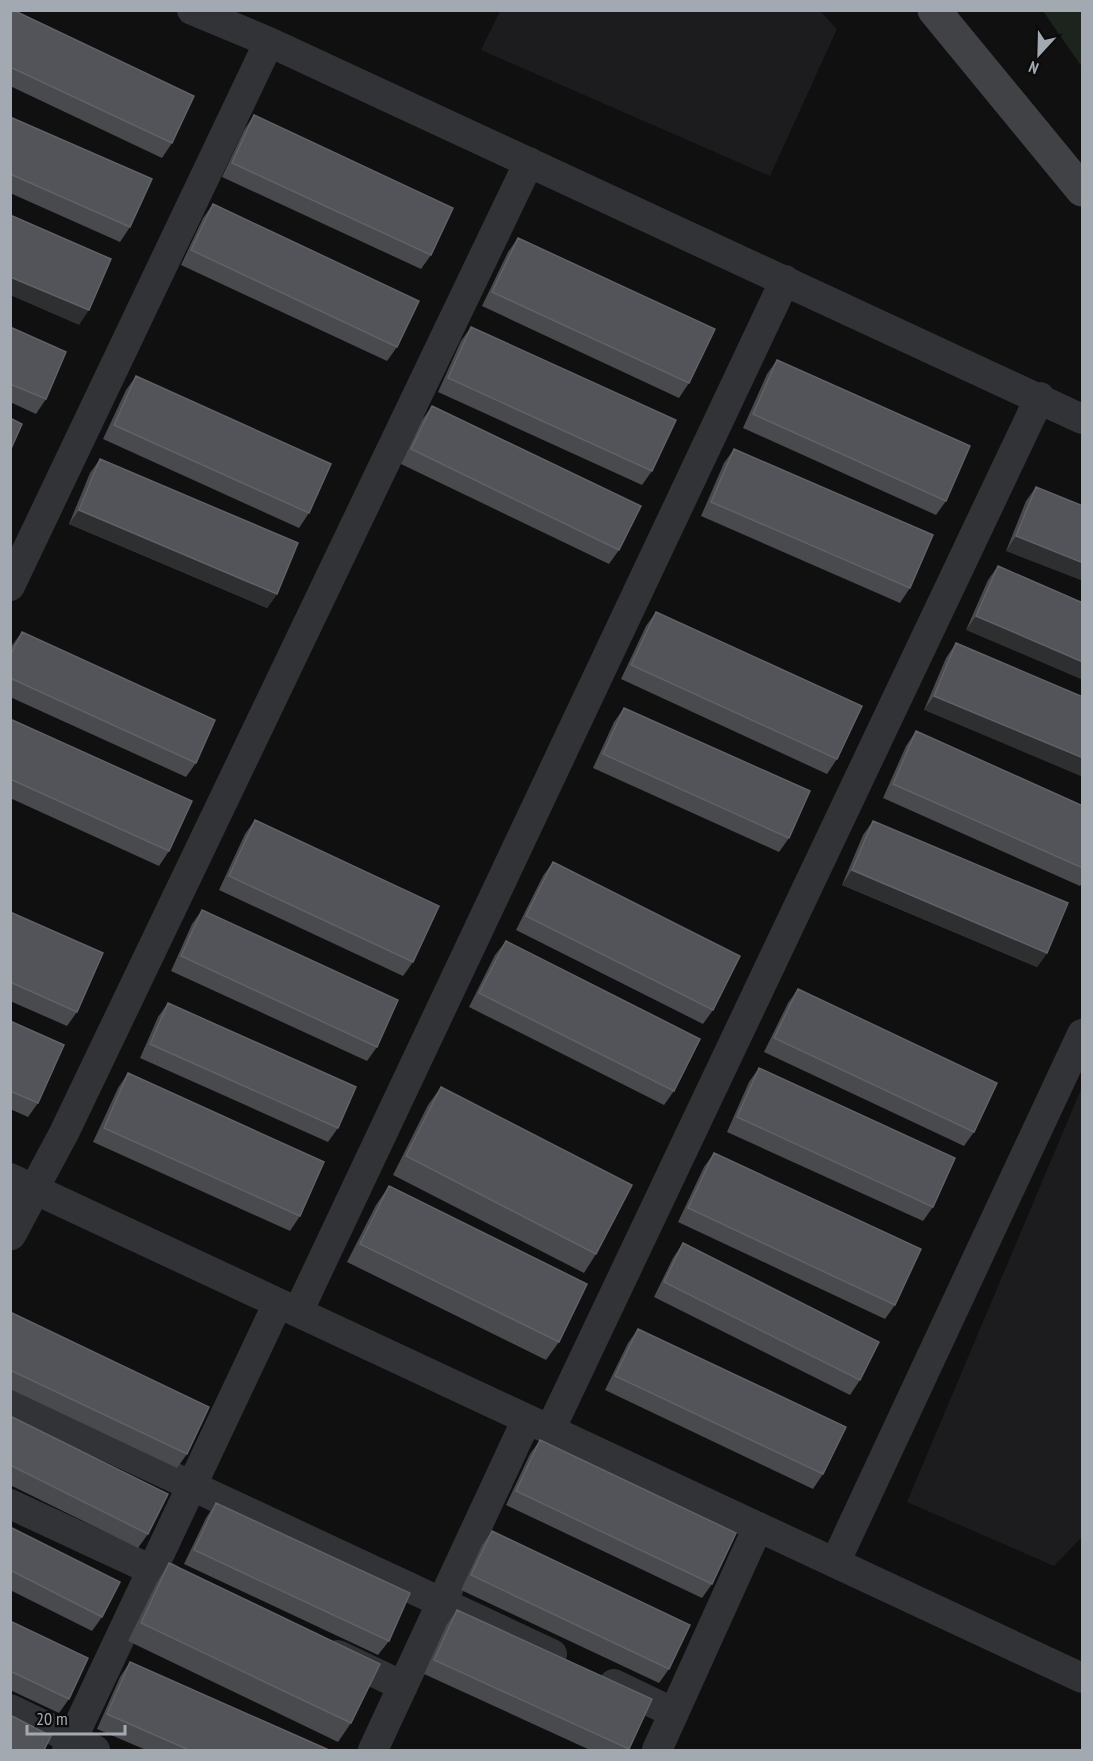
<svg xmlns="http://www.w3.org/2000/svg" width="1093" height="1761" font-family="'PT Sans Narrow',sans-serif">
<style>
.built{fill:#1c1c1e}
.green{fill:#1d231d}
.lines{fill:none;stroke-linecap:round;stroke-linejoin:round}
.minor{stroke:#313336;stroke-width:30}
.tertiary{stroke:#313336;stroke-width:33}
.secondary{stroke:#404246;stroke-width:33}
.wall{fill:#494a4e}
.shaded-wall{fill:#2e2f31}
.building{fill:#525459;stroke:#5f6267;stroke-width:1.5}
</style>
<rect width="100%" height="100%" fill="#101011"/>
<path class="built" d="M500 11H820L837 29 770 176 481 50Z
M1082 1087V1537L1054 1566 907 1502Z"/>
<path class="green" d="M1043 11H1082V67Z"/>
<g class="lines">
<path class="minor" d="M192 10 269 42 1082 419
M10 586 269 42
M10 1178 1082 1678
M34 1189 64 1133 529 162
M298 1312 785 280
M10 1401 552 1654
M550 1430 1040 397
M10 1504 169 1578
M835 1563 1082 1034
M338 1655 403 1686
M614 1684 674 1713
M10 1709 95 1750
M67 1750 278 1303
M373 1750 527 1419
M657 1750 758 1527"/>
<path class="tertiary" d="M10 1234 34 1189"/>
<path class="secondary" d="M934 10 1082 190"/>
</g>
<path class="wall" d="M10 10 172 143 162 158 10 86Z
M254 115 431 255 421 269 222 177 244 130Z
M10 117 130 227 120 242 10 193Z
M213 204 397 347 387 361 181 265 203 218Z
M518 238 689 383 679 398 482 306 508 252Z
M10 327 46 399 36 414 10 402Z
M471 327 652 471 642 485 438 392 461 341Z
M777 360 946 501 936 515 743 428 767 374Z
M136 376 309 513 299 528 103 439 126 390Z
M432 406 619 550 609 564 401 464 422 420Z
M734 449 910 588 900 603 701 516 724 463Z
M100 459 277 594 267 608 69 524 90 473Z
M1036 487 1083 506 1006 551 1026 501Z
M998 566 1083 603 966 630 988 580Z
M656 612 837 759 827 774 621 679 646 626Z
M22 632 196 763 186 777 10 697V648Z
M956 643 1083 697 924 710 946 658Z
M624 708 789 838 779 852 593 768 614 722Z
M10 719 169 851 159 866 10 798Z
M916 731 1083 806V882L1080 886 883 798 906 746Z
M255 820 413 962 403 976 219 890 245 834Z
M873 821 1047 953 1037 967 842 885 863 835Z
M553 862 713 1010 703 1024 516 930 543 876Z
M202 910 377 1047 367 1061 171 971 192 924Z
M10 912 77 1012 67 1026 10 1001Z
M506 941 674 1091 664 1105 469 1007 495 955Z
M798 989 974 1132 964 1146 764 1052 788 1003Z
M168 1003 338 1128 328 1142 140 1058 158 1017Z
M10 1021 38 1103 28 1117 10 1109Z
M759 1068 933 1207 923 1221 727 1132 749 1082Z
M128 1073 300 1216 290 1231 93 1142 118 1088Z
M441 1087 596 1254 584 1273 393 1175 428 1105Z
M714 1153 895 1305 885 1319 678 1222 704 1167Z
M389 1186 559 1342 546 1360 347 1262 376 1205Z
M683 1243 860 1380 850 1395 654 1297 673 1258Z
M10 1312 187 1454 177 1468 10 1389Z
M638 1329 823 1474 813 1489 605 1390 628 1343Z
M10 1416 148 1534 138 1548 10 1485Z
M540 1440 712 1584 702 1598 506 1505 530 1454Z
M216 1503 389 1641 378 1655 184 1564 206 1518Z
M10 1527 102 1617 92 1631 10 1590Z
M492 1531 669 1669 659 1683 461 1590 482 1545Z
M169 1563 351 1723 338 1742 128 1641 157 1582Z
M457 1610 652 1699 628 1750H590L424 1674 447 1624Z
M10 1621 69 1699 59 1713 10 1690Z
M130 1662 329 1750H146L97 1729 120 1677Z"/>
<path class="shaded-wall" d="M10 277 89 310 79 325 10 295Z
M79 510 277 594 267 608 69 524Z
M1016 536 1083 563V581L1006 551Z
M976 616 1083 662V680L966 630Z
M934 696 1083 758V777L924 710Z
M852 870 1047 953 1037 967 842 885Z"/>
<path class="building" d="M10 10H13L194 96 172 143 10 67Z
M254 115 453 208 431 255 232 163Z
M10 117 152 179 130 227 10 174Z
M213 204 419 301 397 347 191 250Z
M10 215 111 259 89 310 10 277Z
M518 238 715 329 689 383 492 292Z
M10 327 66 352 46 399 10 384Z
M471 327 676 420 652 471 448 378Z
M777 360 970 446 946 501 753 414Z
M136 376 331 464 309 513 114 425Z
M432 406 641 506 619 550 411 449Z
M10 418 22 424 10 451Z
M734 449 933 535 910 588 711 502Z
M100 459 298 543 277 594 79 510Z
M1036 487 1083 506V563L1016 536Z
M998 566 1083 603V662L976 616Z
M656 612 862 706 837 759 631 665Z
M22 632 215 720 196 763 10 678V656Z
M956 643 1083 697V758L934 696Z
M624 708 810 791 789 838 603 754Z
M10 719 192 801 169 851 10 779Z
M916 731 1083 806V868L893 784Z
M255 820 439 906 413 962 229 876Z
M873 821 1068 903 1047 953 852 870Z
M553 862 740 956 713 1010 526 916Z
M202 910 398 1000 377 1047 181 956Z
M10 912 103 953 77 1012 10 982Z
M506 941 700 1039 674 1091 479 993Z
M798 989 997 1083 974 1132 774 1038Z
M168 1003 356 1087 338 1128 150 1044Z
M10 1021 64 1045 38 1103 10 1091Z
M759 1068 955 1158 933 1207 737 1117Z
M128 1073 324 1162 300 1216 104 1128Z
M441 1087 632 1185 596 1254 406 1156Z
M714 1153 921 1249 895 1305 688 1208Z
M389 1186 587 1284 559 1342 360 1244Z
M683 1243 879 1342 860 1380 664 1282Z
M10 1312 209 1407 187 1454 10 1370Z
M638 1329 846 1427 823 1474 615 1376Z
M10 1416 168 1494 148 1534 10 1465Z
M540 1440 736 1533 712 1584 516 1491Z
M216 1503 410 1593 389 1641 194 1550Z
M10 1527 120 1582 102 1617 10 1570Z
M492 1531 690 1625 669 1669 471 1575Z
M169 1563 380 1664 351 1723 141 1623Z
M457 1610 652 1699 629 1749 434 1660Z
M10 1621 88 1658 69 1699 10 1671Z
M130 1662 329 1750H189L107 1714Z
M10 1715 51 1736 44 1750H10Z"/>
<rect width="1093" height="1761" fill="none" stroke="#a3a9b1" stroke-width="24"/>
<g transform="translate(1039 54) rotate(202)" stroke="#0b0b0c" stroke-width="4.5" paint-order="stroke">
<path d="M0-4.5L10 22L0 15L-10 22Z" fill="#a3a9b1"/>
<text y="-9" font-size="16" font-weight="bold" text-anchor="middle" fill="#a3a9b1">N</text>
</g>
<path d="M27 1725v9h98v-9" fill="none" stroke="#a3a9b1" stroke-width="3"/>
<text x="36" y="1725" font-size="18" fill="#a3a9b1" stroke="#0b0b0c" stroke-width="4.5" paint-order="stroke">20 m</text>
</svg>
